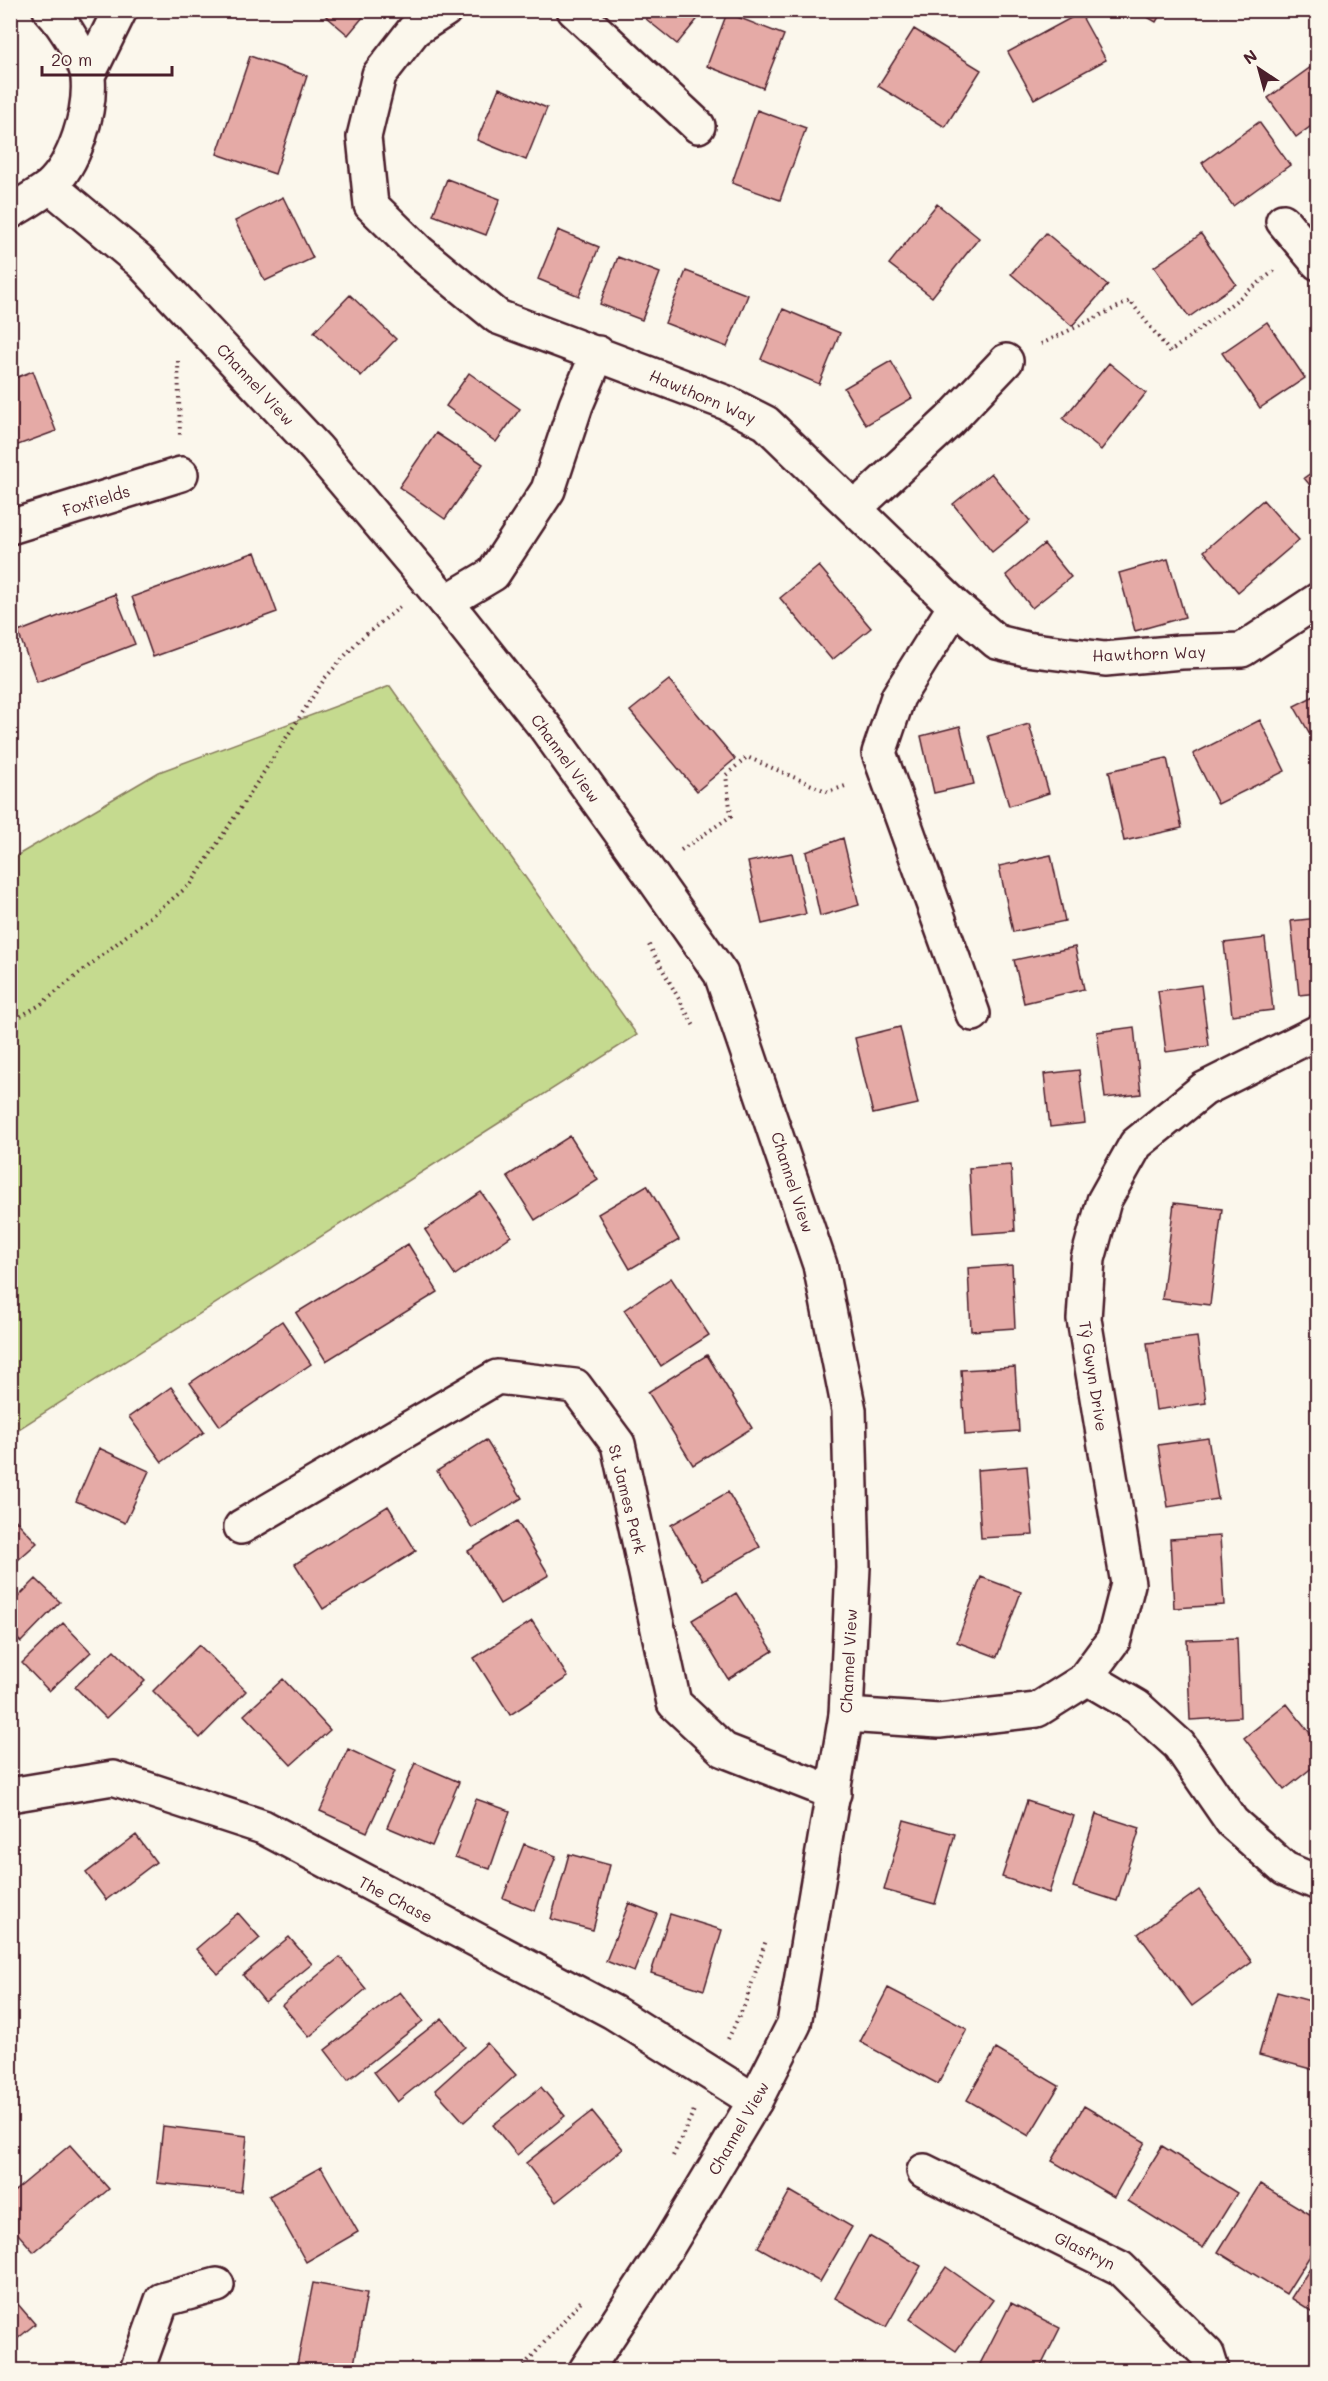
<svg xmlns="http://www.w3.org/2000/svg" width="1328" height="2381" font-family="Mali,sans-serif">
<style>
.green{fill:#c5da8f;stroke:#887c5d;stroke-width:1.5}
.building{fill:#e5aaa6;stroke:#4a1f2b;stroke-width:1.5}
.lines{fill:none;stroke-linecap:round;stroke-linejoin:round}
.minor-casing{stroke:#4a1f2b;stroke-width:38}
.tertiary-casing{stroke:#4a1f2b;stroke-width:38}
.path{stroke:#4a1f2b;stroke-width:4;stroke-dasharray:1.5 4.5;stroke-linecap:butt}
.minor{stroke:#fbf7ec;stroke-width:33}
.tertiary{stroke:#fbf7ec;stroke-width:33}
.labels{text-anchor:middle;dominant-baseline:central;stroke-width:6;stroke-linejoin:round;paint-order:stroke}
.street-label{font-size:16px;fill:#4a1f2b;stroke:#fbf7ec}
</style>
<rect width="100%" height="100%" fill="#fbf7ec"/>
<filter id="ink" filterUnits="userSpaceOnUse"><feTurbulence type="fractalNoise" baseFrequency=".0167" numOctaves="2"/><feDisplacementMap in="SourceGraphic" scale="12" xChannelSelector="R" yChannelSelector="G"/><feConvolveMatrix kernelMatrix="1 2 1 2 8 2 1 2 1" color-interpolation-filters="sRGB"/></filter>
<g filter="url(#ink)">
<path class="green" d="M390 686 637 1035 11 1434V859L159 772Z"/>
<path class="building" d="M319 10H369L348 35Z
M653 10H705L677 44 646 19Z
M1135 10H1163L1156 22Z
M727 13 784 35 763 88 707 66Z
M1080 13 1106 60 1034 99 1008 52Z
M914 29 981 70 945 127 878 86Z
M250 56 307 76 275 174 217 154Z
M1318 62V121L1296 137 1268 98Z
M499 88 547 108 526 160 477 140Z
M757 110 806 128 780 200 732 183Z
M1259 122 1290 165 1233 206 1202 163Z
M447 179 500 199 486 235 433 215Z
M283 197 313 258 265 281 235 221Z
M937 204 979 238 932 297 889 264Z
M558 230 599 247 579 296 538 279Z
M1046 233 1108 285 1072 326 1011 274Z
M1201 234 1236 284 1189 317 1154 267Z
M618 257 660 273 642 320 600 304Z
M686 271 748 295 727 347 665 323Z
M350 295 396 339 361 376 314 332Z
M783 309 840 333 819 384 761 359Z
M1267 322 1305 378 1260 408 1222 353Z
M891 361 912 398 866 425 844 388Z
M1109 363 1146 393 1101 450 1063 419Z
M33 371 56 431 10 448V380Z
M469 373 520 409 496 442 446 406Z
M436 433 483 464 445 519 399 487Z
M1318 468V495L1304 478Z
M991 473 1030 521 992 552 953 504Z
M1263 500 1299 540 1238 592 1204 551Z
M1044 544 1071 577 1032 608 1006 575Z
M255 552 277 612 153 657 132 597Z
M1168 559 1185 617 1135 631 1119 573Z
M819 566 871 628 832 660 780 598Z
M115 594 135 644 37 682 18 632Z
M669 680 735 759 697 791 630 711Z
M1318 694V748L1294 706Z
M1260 720 1285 771 1218 804 1193 754Z
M1029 724 1049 793 1009 806 988 736Z
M960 726 974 784 934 793 921 736Z
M1167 758 1182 828 1124 841 1109 771Z
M843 838 859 905 820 916 806 852Z
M792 853 806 914 762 924 748 862Z
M1051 855 1065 921 1013 932 999 866Z
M1318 918V993L1299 995 1291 921Z
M1265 938 1273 1010 1232 1015 1224 943Z
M1075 947 1084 989 1024 1003 1014 960Z
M1201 985 1209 1046 1166 1052 1158 991Z
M900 1027 918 1104 873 1114 855 1038Z
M1134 1027 1141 1094 1105 1098 1097 1032Z
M1079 1070 1085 1123 1050 1127 1044 1074Z
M570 1136 598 1180 535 1220 507 1176Z
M1011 1165 1015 1231 973 1234 969 1168Z
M647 1185 679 1240 630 1269 598 1214Z
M481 1192 511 1236 455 1275 425 1230Z
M1174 1203 1222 1209 1210 1305 1162 1299Z
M408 1244 438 1292 326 1361 296 1313Z
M1012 1265 1015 1328 971 1331 968 1268Z
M671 1278 709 1335 661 1366 624 1310Z
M282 1321 311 1364 220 1426 190 1383Z
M1197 1337 1206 1403 1156 1410 1147 1343Z
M707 1355 752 1428 693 1465 648 1392Z
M1015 1367 1019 1431 965 1435 961 1370Z
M171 1387 204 1432 162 1462 129 1417Z
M1208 1438 1218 1499 1168 1507 1158 1445Z
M486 1440 522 1498 472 1528 437 1471Z
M99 1448 149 1471 125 1523 76 1501Z
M1027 1466 1033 1535 981 1538 977 1470Z
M728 1492 760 1547 703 1580 671 1525Z
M388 1506 416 1551 323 1609 295 1564Z
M10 1514 37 1543 10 1567Z
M517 1521 549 1575 500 1604 468 1551Z
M1220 1536 1224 1605 1174 1608 1170 1539Z
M981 1577 1021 1592 997 1657 957 1642Z
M36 1579 60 1602 21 1642 10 1632V1605Z
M736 1593 773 1651 728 1679 692 1620Z
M532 1621 568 1677 510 1715 474 1658Z
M63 1623 91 1652 49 1691 22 1663Z
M1237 1638 1240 1717 1190 1720 1187 1640Z
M199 1645 246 1691 200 1738 153 1691Z
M114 1650 145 1681 106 1718 75 1687Z
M283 1679 330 1730 291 1765 244 1715Z
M1287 1704 1318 1743V1763L1284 1790 1244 1738Z
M348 1749 395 1771 367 1832 320 1811Z
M415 1763 459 1782 432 1846 387 1827Z
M476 1799 510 1811 490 1869 455 1857Z
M1027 1801 1074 1816 1049 1893 1002 1877Z
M1096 1814 1140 1828 1117 1901 1073 1887Z
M904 1820 955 1834 935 1904 884 1890Z
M136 1835 156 1862 106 1900 86 1873Z
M524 1844 556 1856 535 1911 503 1898Z
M569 1854 610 1865 593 1930 551 1919Z
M1199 1890 1252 1962 1192 2006 1138 1934Z
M629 1903 657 1914 634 1972 606 1961Z
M238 1913 260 1938 218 1974 196 1949Z
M670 1914 722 1930 704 1990 651 1973Z
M289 1937 312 1964 265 2002 243 1975Z
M340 1957 366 1989 309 2037 282 2005Z
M888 1988 967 2029 938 2084 860 2042Z
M400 1992 423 2021 348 2080 325 2050Z
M1277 1992 1318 2003V2071L1259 2055Z
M442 2018 465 2047 397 2102 374 2072Z
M487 2043 516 2075 464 2122 435 2090Z
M996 2049 1059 2086 1029 2136 967 2100Z
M541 2087 565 2116 517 2155 493 2125Z
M1084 2106 1145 2142 1114 2197 1052 2161Z
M592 2111 623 2149 556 2202 526 2163Z
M163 2126 247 2136 241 2192 157 2183Z
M70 2145 109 2189 34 2252 10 2225V2195Z
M1162 2146 1237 2193 1203 2248 1128 2201Z
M321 2167 358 2232 306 2262 269 2196Z
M1260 2184 1318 2219V2243L1286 2294 1218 2252Z
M790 2191 852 2227 820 2282 758 2247Z
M869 2236 921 2266 886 2327 835 2298Z
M1318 2256V2315L1291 2298Z
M946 2267 993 2300 956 2351 910 2319Z
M313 2283 367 2293 353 2370H296Z
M10 2295 35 2324 10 2345Z
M1011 2303 1060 2328 1039 2370H993L980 2364Z"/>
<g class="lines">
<defs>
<path id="minor" d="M445 10 414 30 379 75 364 137 371 205 419 252 498 317 727 403 766 423 955 606 997 642 1026 649 1105 659 1181 652 1242 650 1318 600
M574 10 698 126
M1283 221 1318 263
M855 508 949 421 1006 361
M10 527 181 474
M446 602 493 574 548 490 576 405 598 353
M955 606 898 697 879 753 973 1014
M241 1527 497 1377 575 1386 618 1444 674 1703 724 1750 834 1793
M1086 1677 1137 1707 1179 1745 1232 1822 1285 1869 1318 1883
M846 1715 939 1721 1037 1710 1083 1681 1114 1639 1128 1584 1084 1319 1088 1259 1104 1201 1136 1144 1204 1089 1318 1032
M10 1795 113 1778 263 1827 613 2012 755 2101
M924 2171 1120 2268 1207 2354 1212 2370
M137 2370 162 2300 217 2285"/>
<path id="tertiary" d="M88 75 120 10
M50 186 141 262 316 448 446 602 545 727 649 872 721 974 820 1265 849 1410 853 1567 846 1715 794 2024 755 2101 668 2246 586 2370
M10 212C23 204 37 196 49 187 75 164 91 111 88 78 86 59 63 23 50 10"/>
</defs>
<use href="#minor" class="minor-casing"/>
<use href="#tertiary" class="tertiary-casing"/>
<path class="path" d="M1041 344 1130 301 1170 352 1274 271
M178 361 180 437
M681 850 731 816 726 775 747 757 828 792 848 785
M649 945 695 1028
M10 1022 40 1005 191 884 325 678 359 640 400 607
M728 2039 745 2004 766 1940
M673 2156 695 2108
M520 2370 581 2301"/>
<use href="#minor" class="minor"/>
<use href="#tertiary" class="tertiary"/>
</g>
</g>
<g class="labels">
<g class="street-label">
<text transform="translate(256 384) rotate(47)">Channel View</text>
<text transform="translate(703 396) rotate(23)">Hawthorn Way</text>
<text transform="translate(96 500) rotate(-17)">Foxfields</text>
<text transform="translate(1149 653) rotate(-2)">Hawthorn Way</text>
<text transform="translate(566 758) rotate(54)">Channel View</text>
<text transform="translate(793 1182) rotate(72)">Channel View</text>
<text transform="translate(1094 1376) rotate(81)">Tŷ Gwyn Drive</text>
<text transform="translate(628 1499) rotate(76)">St James Park</text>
<text transform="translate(848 1661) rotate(-87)">Channel View</text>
<text transform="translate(396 1899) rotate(28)">The Chase</text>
<text transform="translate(738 2128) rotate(-60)">Channel View</text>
<text transform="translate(1085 2250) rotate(26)">Glasfryn</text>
</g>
</g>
<rect width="1328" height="2381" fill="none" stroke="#fbf7ec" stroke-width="36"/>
<rect x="18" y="18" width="1292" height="2345" fill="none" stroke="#4a1f2b" stroke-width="2" filter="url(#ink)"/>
<g transform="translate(1259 69) rotate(324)" stroke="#fbf7ec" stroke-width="4.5" paint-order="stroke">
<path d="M0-4.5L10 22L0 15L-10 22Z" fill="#4a1f2b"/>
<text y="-9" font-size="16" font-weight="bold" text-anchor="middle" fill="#4a1f2b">N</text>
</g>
<path d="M42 66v9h130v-9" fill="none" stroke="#4a1f2b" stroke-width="3"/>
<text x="51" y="66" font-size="18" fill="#4a1f2b" stroke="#fbf7ec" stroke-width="4.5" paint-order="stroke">20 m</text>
</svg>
